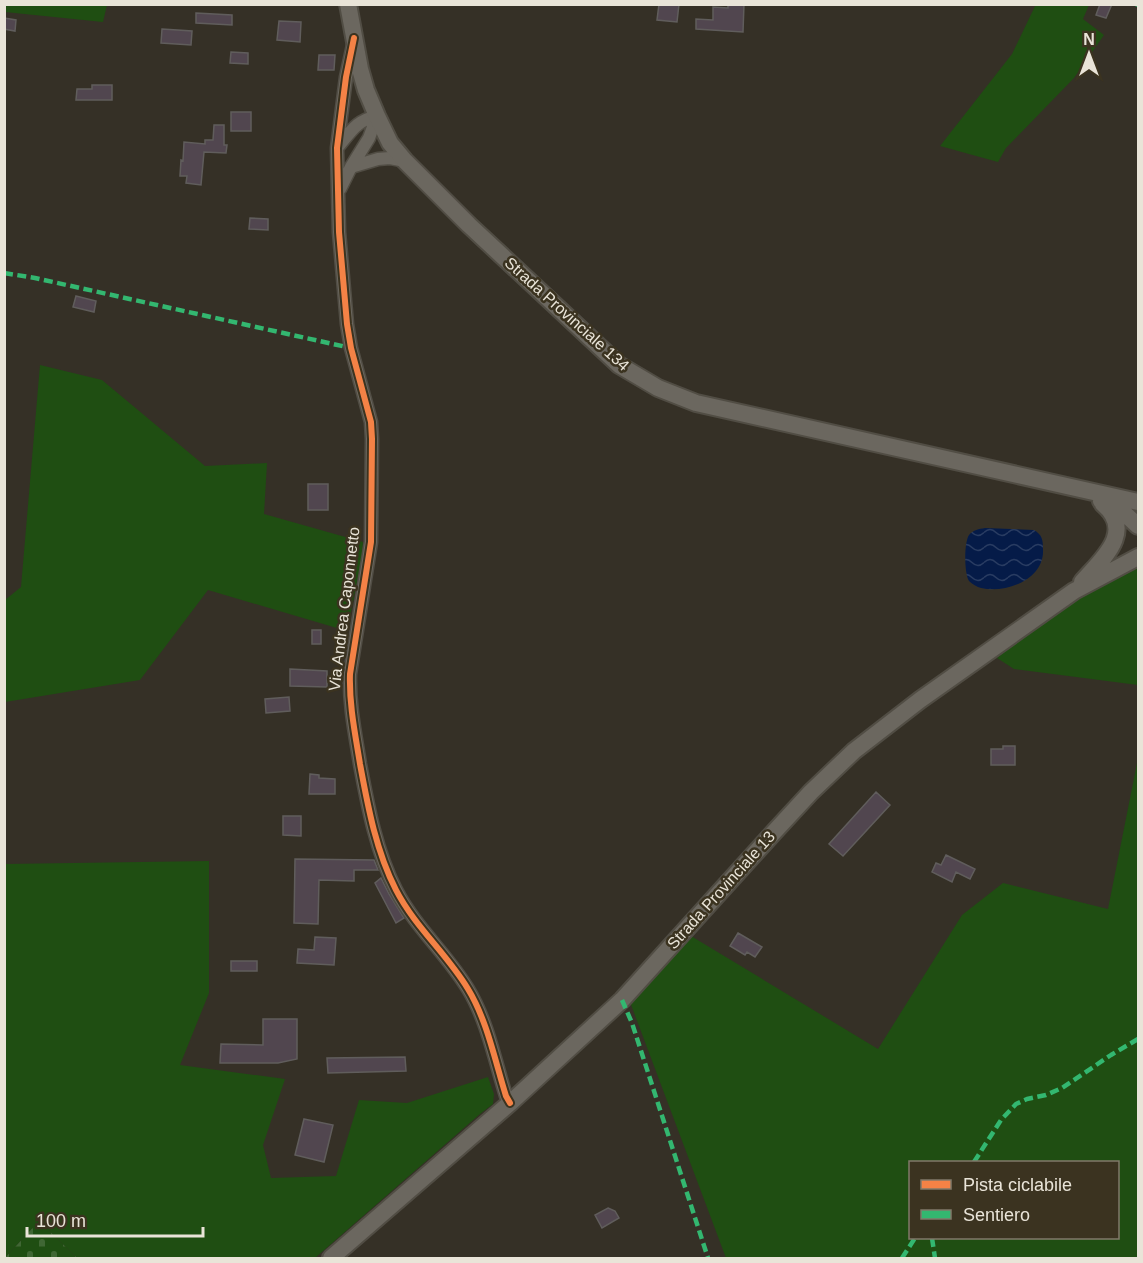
<svg xmlns="http://www.w3.org/2000/svg" width="1143" height="1263" font-family="Arial,sans-serif">
<style>
.grass{fill:#1f4e12;fill-rule:evenodd}
.cemetery{fill:url(#cemetery-stones)}
.water{fill:url(#water-waves)}
.building{fill:#51464f;stroke:#605d5c;stroke-width:1.5}
.lines{fill:none;stroke-linecap:round;stroke-linejoin:round}
.street-casing{stroke:#514d44;stroke-width:15}
.secondary-casing{stroke:#514d44;stroke-width:20}
.street{stroke:#6b675f;stroke-width:12}
.secondary{stroke:#6b675f;stroke-width:16}
.quiet{stroke:#33b770;stroke-width:4.5;stroke-dasharray:9 4.5;stroke-linecap:butt}
.cycleway-casing{stroke:#3b3320;stroke-width:10}
.cycleway{stroke:#f48246;stroke-width:6}
.labels{text-anchor:middle;dominant-baseline:central;stroke-width:5;stroke-linejoin:round;paint-order:stroke}
.street-label{font-size:16px;fill:#e9e4d8;stroke:#3b3320}
</style>
<defs>
<pattern id="cemetery-stones" width="16" height="16" patternUnits="userSpaceOnUse" patternTransform="scale(1.5)"><rect width="16" height="16" fill="#1f4e12"/><path d="M2 7V4a2 2 0 0 1 4 0v3zM10 15v-3a2 2 0 0 1 4 0v3z" fill="#406734"/></pattern>
<pattern id="water-waves" width="16" height="10" patternUnits="userSpaceOnUse" patternTransform="scale(1.5)"><rect width="16" height="10" fill="#051b48"/><path d="M0 5q4-4 8 0t8 0" fill="none" stroke="#293c62"/></pattern>
</defs>
<rect width="100%" height="100%" fill="#353026"/>
<path class="grass" d="M1036 4 1089 5 1083 19 1104 35 1074 78 1006 148 998 162 940 146 1012 54Z
M4 5 5 4 107 5 103 22 5 12Z
M40 365 102 380 205 466 267 463 264 514 363 542 362 557 347 631 208 590 140 680 5 702V600L21 587Z
M1138 568V685L1014 669 997 658 1019 640 1085 595Z
M1138 758V1258H726L630 1002 691 936 878 1049 962 915 1003 883 1108 909ZM910 1162H1118V1238H910Z
M209 861V993L180 1065 285 1079 263 1145 271 1178 336 1176 359 1100 407 1103 488 1077 494 1094 493 1104 480 1114 315 1258H77L39 1221 5 1258V864Z"/>
<path class="cemetery" d="M39 1221 77 1258H5Z"/>
<path class="water" d="M985 528 1034 530C1042 535 1043 539 1043 549 1045 579 1006 594 981 588 977 587 972 584 969 581 964 573 964 542 969 535 973 530 979 529 985 528Z"/>
<path class="building" d="M659 4H679L677 22 657 20Z
M728 4H744L743 32 696 29V19L713 20V7L728 8Z
M1100 4H1112L1106 18 1096 15Z
M196 13 232 15V25L196 23Z
M4 18 16 20 15 31 4 29Z
M279 21 301 22 300 42 277 40Z
M162 29 192 31 191 45 161 43Z
M231 52 248 53V64L230 63Z
M319 55H335L334 70H318Z
M92 85H112V100H76L77 89H92Z
M231 112H251V131H231Z
M214 125H224V145H227L226 153 204 152 201 185 186 183 187 176H180L181 160 183 161 184 142 205 144V140H213Z
M250 218 268 219V230L249 229Z
M76 296 96 301 94 312 73 307Z
M308 484H328V510H308Z
M312 630H321V644H312Z
M290 669 327 671V687L290 686Z
M289 697 290 711 266 713 265 699Z
M1003 746H1015V765H991V749H1003Z
M310 774 319 775V778L335 779V794H309Z
M876 792 890 805 843 856 829 844Z
M283 816H301V836L283 835Z
M946 855 975 869 970 879 956 872 952 882 932 872 936 863 941 865Z
M295 859 374 860 378 870H354V881L319 880 318 924 294 923Z
M381 878 389 894 404 918 396 923 375 883Z
M738 933 762 947 755 957 747 952 745 955 730 946Z
M315 937 336 938 334 965 297 963 298 949 314 950Z
M231 961H257V971H231Z
M263 1019H297V1059L278 1063H220L221 1044 263 1045Z
M405 1057 406 1071 328 1073 327 1058Z
M304 1119 333 1125 324 1162 295 1155Z
M608 1208 615 1211 619 1218 602 1228 595 1215Z"/>
<g class="lines">
<defs>
<path id="street" d="M353 45 346 77 337 148 339 232 347 324 351 348 371 422 372 439 371 542 350 674C349 704 355 733 360 764 368 807 376 851 396 890 415 927 447 954 468 989 487 1020 495 1061 506 1096L510 1103
M337 148C351 132 355 121 377 116
M351 167 378 159 390 158 405 161
M340 189 351 167 369 138 377 116"/>
<path id="secondary" d="M348 4 360 69 366 90 377 116 390 143 405 161 469 225 619 365 658 388 696 403 1138 502
M1101 501 1123 512 1138 526
M1082 582C1101 560 1136 532 1103 504
M331 1258 510 1103 622 1000 775 831 811 792 854 751 920 700 1074 591 1138 557"/>
</defs>
<use href="#street" class="street-casing"/>
<use href="#secondary" class="secondary-casing"/>
<use href="#street" class="street"/>
<use href="#secondary" class="secondary"/>
<path class="quiet" d="M1137 4 1138 6
M4 273 35 278 351 348
M622 1000 632 1023 708 1258
M974 1162 1001 1120 1016 1104 1027 1099 1046 1095 1062 1088 1111 1055 1138 1039
M932 1238 935 1258
M902 1258 915 1238"/>
<defs>
<path id="cycleway" d="M354 38 346 77 337 148 339 232 347 324 351 348 371 422 372 439 371 542 350 674C349 704 355 733 360 764 368 807 376 851 396 890 415 927 447 954 468 989 487 1020 495 1061 506 1096L510 1103"/>
</defs>
<use href="#cycleway" class="cycleway-casing"/>
<use href="#cycleway" class="cycleway"/>
</g>
<g class="labels">
<g class="street-label">
<text transform="translate(567 314) rotate(42)">Strada Provinciale 134</text>
<text transform="translate(344 609) rotate(-83)">Via Andrea Caponnetto</text>
<text transform="translate(721 890) rotate(-48)">Strada Provinciale 13</text>
</g>
</g>
<rect width="1143" height="1263" fill="none" stroke="#e9e4d8" stroke-width="12"/>
<rect x="909" y="1161" width="210" height="78" fill="#3b3320" stroke="#817a6a" stroke-width="1.5"/>
<rect x="921" y="1180" width="30" height="9" fill="#f48246" stroke="#817a6a" stroke-width="1.5"/>
<text x="963" y="1191" font-size="18" fill="#e9e4d8">Pista ciclabile</text>
<rect x="921" y="1210" width="30" height="9" fill="#33b770" stroke="#817a6a" stroke-width="1.5"/>
<text x="963" y="1221" font-size="18" fill="#e9e4d8">Sentiero</text>
<g transform="translate(1089 54)" stroke="#3b3320" stroke-width="4.5" paint-order="stroke">
<path d="M0-4.5L10 22L0 15L-10 22Z" fill="#e9e4d8"/>
<text y="-9" font-size="16" font-weight="bold" text-anchor="middle" fill="#e9e4d8">N</text>
</g>
<path d="M27 1227v9h176v-9" fill="none" stroke="#e9e4d8" stroke-width="3"/>
<text x="36" y="1227" font-size="18" fill="#e9e4d8" stroke="#3b3320" stroke-width="4.5" paint-order="stroke">100 m</text>
</svg>
